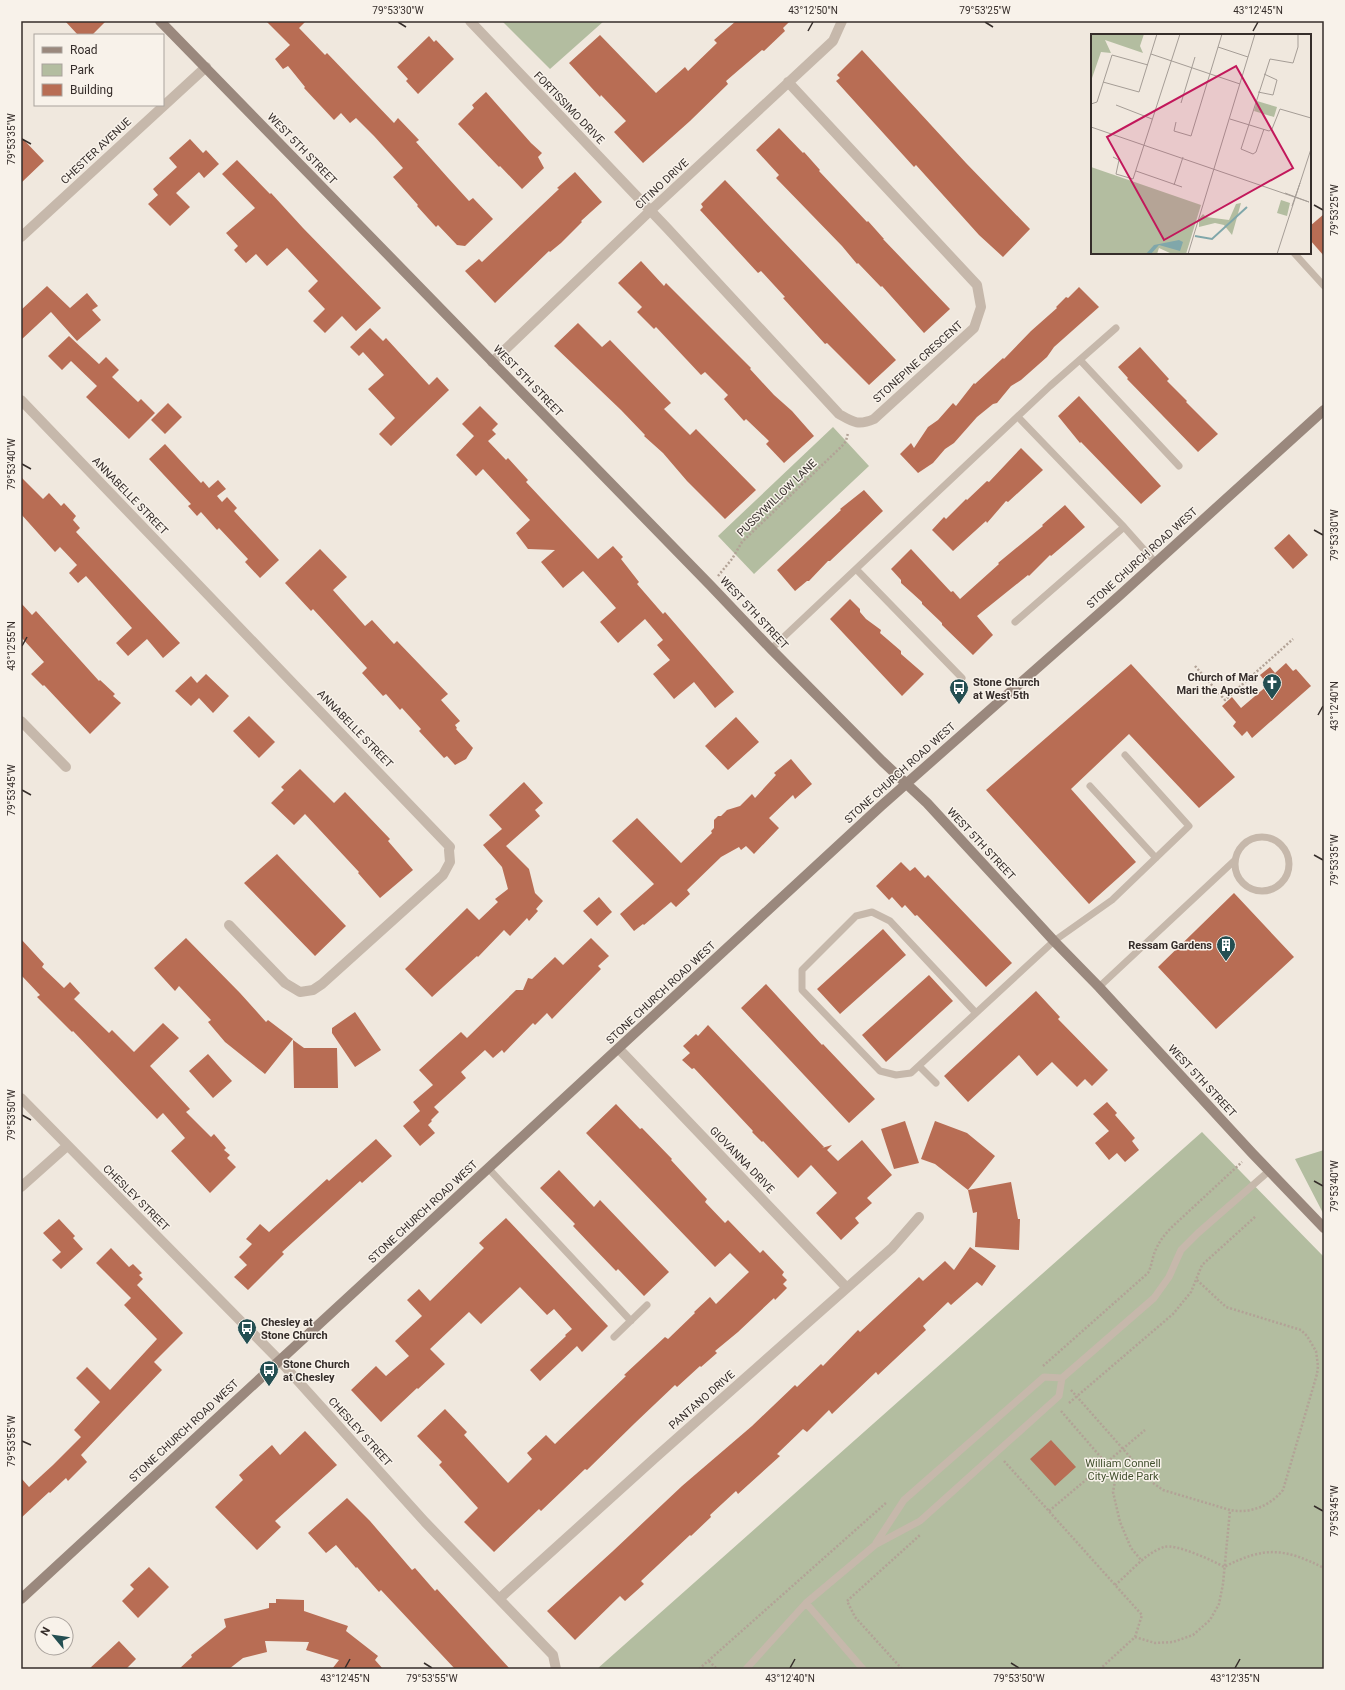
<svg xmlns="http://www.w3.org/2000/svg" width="1345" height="1690" font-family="Roboto,sans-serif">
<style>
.green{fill:#b3bda0}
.building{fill:#b86d54}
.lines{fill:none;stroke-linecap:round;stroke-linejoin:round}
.path{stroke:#b2a296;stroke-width:2.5;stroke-dasharray:2 2;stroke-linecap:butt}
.lane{stroke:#c6b8ab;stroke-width:7}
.street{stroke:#c6b8ab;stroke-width:10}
.secondary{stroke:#9a887d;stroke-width:10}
.ticks{fill:none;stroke:#352d2a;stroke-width:1.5}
.labels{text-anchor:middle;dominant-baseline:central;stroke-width:3;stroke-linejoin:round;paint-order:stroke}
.street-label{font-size:11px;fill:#352d2a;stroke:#f8f2ea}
.poi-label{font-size:11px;font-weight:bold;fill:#352d2a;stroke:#f8f2ea;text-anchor:start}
.park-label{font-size:11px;fill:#445130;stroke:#f8f2ea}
.inset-river{fill:none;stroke:#80a7aa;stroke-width:2}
.inset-road{fill:none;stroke:#a59d96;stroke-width:1}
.view{fill:#c2185b;fill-opacity:0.15;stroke:#c2185b;stroke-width:2}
.inset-edge{fill:none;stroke:#352d2a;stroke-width:2}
.neatline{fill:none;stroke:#352d2a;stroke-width:1.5}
.ticks-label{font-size:10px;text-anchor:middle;fill:#352d2a}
</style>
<rect width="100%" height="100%" fill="#f0e8de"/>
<path class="green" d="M502 21H604L550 69Z
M833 427 869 466 754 574 718 536Z
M1202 1132 1324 1257V1669H597Z
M1324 1150V1215L1295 1159Z"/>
<path class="building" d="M65 21H106L92 35H78Z
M266 21H306L299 28 325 55 327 53 394 123 398 118 419 140 416 142 449 179 469 201 473 198 493 219 465 246 457 245 438 225 436 227 417 206 418 205 393 177 403 168 374 136 356 118 350 123 341 113 334 120 304 88 305 87 288 66 283 69 275 59 290 45Z
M736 21H790L783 28 785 31 764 51 762 50 726 81 728 84 690 121 643 163 614 132 626 121 601 95 600 97 569 63 600 35 656 93 685 67 688 71 717 43 714 40Z
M429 36 434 42 436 40 454 59 418 94 406 81 408 79 397 67Z
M862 50 966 163 1030 229 1003 257 979 235 916 165 914 167 836 81 840 78 837 75Z
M486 92 531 143 542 153 538 157 544 168 522 189 500 166 499 167 458 124 474 108 472 105Z
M779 128 803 153 804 152 820 170 819 171 867 222 868 221 884 239H883L950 309 924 333 882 286 881 287 858 263 857 264 842 246 776 178 779 175 756 150Z
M21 137 44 161 21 183Z
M190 139 203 153 206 150 219 164 204 178 199 172 176 193 190 207 170 226 148 204 158 195 153 189 177 167 169 158Z
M237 160 270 194 271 193 303 228 381 308 356 331 342 316 325 333 313 321 325 309 308 291 318 281 287 248 267 266 256 254 246 263 234 250 238 246 226 233 255 208 222 174Z
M575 172 602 202 581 221 582 222 561 243 550 252 549 251 495 303 465 271 479 259 482 262 559 189 557 188Z
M725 180 896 360 869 385 827 343 825 344 783 298 785 297 761 271 758 273 700 210 703 207 701 204Z
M1324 214V256L1310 240V226Z
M641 261 664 286 666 283 751 368 750 369 774 395 792 411 814 436 784 463 766 444 769 441 746 419 744 421 724 399 728 395 705 372 701 375 656 327 654 329 637 312 642 307 618 283Z
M47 286 70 308 87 293 98 306 92 310 101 320 77 341 51 312 21 340V310Z
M1079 287 1099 307 1054 347 1047 357 1021 380 1011 386 997 403 993 404 977 417 954 443 945 449 933 463 918 473 900 454 911 443 914 448 928 427 938 420 953 403 956 406 974 383 975 384 1003 358 1004 359 1031 331 1057 308 1056 307 1066 297 1068 298Z
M578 323 602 347 610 340 671 403 664 409 690 435 696 429 756 490 725 519 687 481 663 453 644 436 645 435 621 410 554 346Z
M370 328 383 341 386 338 429 385 437 377 449 390 391 446 379 434 395 418 368 389 384 375 363 352 359 356 350 347Z
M69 336 99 364 106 357 119 370 112 377 138 402 141 399 155 413 129 439 86 397 97 386 71 361 62 370 48 356Z
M1140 347 1169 379 1167 381 1187 401 1186 402 1218 434 1198 452 1127 379 1128 378 1118 367Z
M1079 396 1161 486 1141 504 1081 442 1080 443 1058 416Z
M168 403 182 417 165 434 151 420Z
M480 406 498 424 492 430 496 434 488 441 506 460 508 458 528 480 526 482 598 559 613 546 623 557 621 559 639 582 637 584 663 614 665 612 734 692 715 708 694 682 674 699 653 674 670 660 657 645 663 640 645 619 618 643 600 622 616 608 583 571 563 588 541 562 555 550 528 549 516 533 530 520 483 469 476 476 456 455 474 436 462 424Z
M165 444 201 483 203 481 209 488 218 480 226 489 217 496 222 502 227 497 237 508 234 511 279 560 260 578 245 562 248 559 219 528 217 530 201 512 197 516 188 506 191 504 149 459Z
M1021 448 1043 470 1008 502 1006 501 987 523 986 521 953 551 932 530 944 517 946 519 966 499 967 500 987 481 989 482Z
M21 477 43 499 49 493 61 506 64 503 76 516 73 520 80 528 76 532 180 643 163 658 147 639 128 656 116 643 132 628 86 576 78 583 69 573 77 565 60 547 55 552 21 514Z
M864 490 883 511 830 561H828L809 581H807L795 591 777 570 841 510 840 509Z
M1065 505 1085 527 1051 556 1050 555 1029 576 1028 575 977 616 993 635 973 655 942 625V623L922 604V602L901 583V580L891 569 911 549 951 592 953 591 960 599 999 564 998 563 1043 526 1042 525Z
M1289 534 1308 555 1293 569 1274 548Z
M320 549 347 577 333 590 365 626 372 620 394 644 397 641 448 694 441 700 460 721 455 725 457 728 456 729 473 748 466 759 455 765 447 756 444 758 419 731 421 729 402 708 400 710 386 694 383 696 362 673 367 668 313 609 311 611 285 583Z
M850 599 860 609V612L866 619 881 630 880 633 901 651V654L924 674 902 696 830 619Z
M21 603 32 615 36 611 99 681 100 680 115 694 113 696 121 703 90 734 44 685 43 686 31 674 44 662 21 637Z
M1286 663 1293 671 1296 669 1311 686 1252 738 1247 731 1242 736 1233 726 1236 722 1222 706 1232 697 1241 708 1268 685 1260 675 1270 667 1275 673Z
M1131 664 1235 777 1199 808 1129 734 1071 789 1136 862 1089 904 986 790Z
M206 674 229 696 213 713 199 698 191 706 175 691 191 676 197 683Z
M249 716 275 742 259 758 233 731Z
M736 717 759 742 728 770 705 746Z
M791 759 812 784 795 799 793 795 769 818 779 828 754 854 746 846 741 850 739 847 721 857 687 890 690 894 676 907 671 902 644 925 643 924 634 931 620 914 654 884 612 841 637 818 681 863 712 833 711 831 714 828V820L718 816H721L727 810 740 806 752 794 755 798 776 775 774 773Z
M300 769 334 803 345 792 390 839 388 841 413 870 380 898 358 873 359 872 305 814 294 825 271 803 284 790 281 787Z
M524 782 543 803 535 810 540 816 506 846 529 869 535 893 543 901 536 909 538 911 529 921 527 918 510 936 504 930 478 957 477 956 432 997 405 969 467 908 479 920 498 902 495 899 508 889 502 867 483 845 502 829 489 815Z
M277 854 346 926 315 956 244 883Z
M901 862 910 871 915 867 925 878 928 875 1012 963 986 987 917 915 915 916 905 905 902 908 892 897 889 900 876 886Z
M1234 893 1294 957 1216 1029 1158 967Z
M599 897 612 912 597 926 583 911Z
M883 929 906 955 840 1014 817 989Z
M186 938 240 993 266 1022 268 1020 293 1039 265 1074 225 1042 208 1022 211 1020 179 986 175 991 154 968Z
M591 938 609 956 598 966 601 969 552 1019 547 1013 535 1025 533 1023 504 1053 502 1050 493 1058 485 1050 461 1072 466 1078 434 1107 439 1112 431 1120 432 1121 428 1125 435 1133 420 1146 403 1126 420 1111 413 1102 433 1085 419 1070 461 1032 467 1038 516 990H523L528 978 532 979 555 957 563 965Z
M21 939 44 964 42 967 64 988 70 982 80 993 74 999 109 1033 112 1030 134 1052 163 1023 179 1038 150 1066 190 1109 186 1112 211 1137 214 1134 226 1148 224 1150 230 1155 227 1158 236 1167 210 1193 171 1151 185 1138 163 1113 157 1119 73 1031 72 1032 37 997 40 995 21 975Z
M929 975 953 1001 886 1062 862 1035Z
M766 984 822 1045 823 1044 875 1099 849 1123 741 1008Z
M1036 991 1060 1017 1058 1019 1108 1070 1092 1086 1085 1079 1077 1087 1052 1062 1037 1076 1019 1055 968 1102 944 1076Z
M355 1012 381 1050 355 1067 332 1033V1028Z
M708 1025 824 1147 822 1148 832 1145 827 1150 838 1161 862 1140 892 1175 867 1198 872 1203 855 1218 859 1223 841 1240 816 1213 837 1193 811 1165 798 1178 763 1141 762 1142 752 1132 753 1131 694 1068 692 1069 682 1060 690 1053 683 1046 696 1034 698 1036Z
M293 1040 304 1048H337L338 1088H294Z
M208 1054 232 1081 213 1098 189 1071Z
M1107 1102 1117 1113 1115 1115 1135 1138 1132 1141 1139 1150 1125 1162 1117 1153 1109 1160 1095 1143 1109 1131 1093 1114Z
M616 1104 640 1129 642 1128 672 1159 671 1160 707 1199 705 1202 725 1223 728 1220 760 1253 763 1250 784 1272 782 1275 787 1280 783 1284 787 1288 775 1300 774 1298 738 1332 715 1351 717 1353 701 1367 700 1366 677 1387 675 1385 635 1423 587 1470 585 1469 541 1511 539 1509 494 1552 464 1522 478 1508 439 1465 442 1462 417 1436 445 1409 467 1432 464 1435 508 1483 532 1459 527 1453 546 1435 555 1444 626 1376 624 1375 665 1337 668 1339 695 1313 694 1312 710 1297 716 1304 749 1272 730 1253 715 1267 586 1133Z
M905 1121 919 1163 894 1169 881 1129Z
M935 1121 967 1133 995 1156 968 1190 935 1164 921 1159Z
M376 1139 392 1156 362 1183 360 1181 282 1252 284 1254 248 1290 234 1277 247 1265 239 1257 252 1244 246 1239 260 1224 269 1232 327 1179 329 1181Z
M559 1170 594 1207 600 1200 669 1272 644 1296 618 1269 616 1271 590 1244 573 1226 575 1224 540 1188Z
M1011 1182 1018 1219H1020L1019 1250 975 1247 977 1212 973 1213 968 1190Z
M506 1218 608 1326 582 1352 577 1346 540 1381 530 1370 566 1336 565 1335 572 1329 554 1309 547 1315 520 1287 481 1324 469 1312 430 1349 445 1364 418 1389 417 1388 381 1422 351 1390 376 1366 386 1376 409 1356 395 1341 422 1316 407 1300 419 1289 430 1301 484 1248 479 1243Z
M59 1219 75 1236 73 1238 83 1249 61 1269 52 1260 61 1252 43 1233Z
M970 1247 996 1266 982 1286 977 1282 951 1305 948 1302 923 1326 926 1330 878 1375 876 1372 832 1414 829 1410 807 1432 803 1429 777 1454 780 1456 738 1494 736 1491 710 1515 711 1517 691 1536 690 1535 641 1581 644 1584 625 1601 620 1596 575 1640 547 1611 613 1551 682 1486 752 1426 795 1385 797 1387 821 1364 823 1366 858 1330 860 1332 919 1277 923 1281 945 1261 954 1270Z
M111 1248 129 1267 133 1264 142 1273 139 1275 143 1279 137 1285 183 1333 154 1362 162 1370 81 1455 87 1462 68 1481 66 1478 50 1493 49 1492 21 1518V1478L29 1487 53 1465 81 1437 74 1430 100 1402 76 1378 87 1367 110 1390 157 1339 124 1305 131 1298 96 1263Z
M305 1431 337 1465 275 1521 281 1527 257 1550 215 1507 243 1480 239 1475 272 1445 280 1455Z
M1051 1440 1076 1467 1055 1486 1030 1459Z
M347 1498 370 1521 412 1570 415 1568 435 1591 437 1589 510 1669H455L381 1590 379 1592 357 1567 356 1568 336 1545 326 1553 308 1533Z
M149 1567 169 1587 138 1618 122 1601 134 1589 130 1585Z
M276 1599 304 1600V1611L348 1626 346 1631 378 1656 375 1660 383 1669H332L339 1660 306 1650 309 1642 265 1641 267 1652 243 1658 229 1669H179L192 1657 191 1655 226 1627 224 1619 269 1608V1603H276Z
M119 1641 136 1659 126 1669H89Z"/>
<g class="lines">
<path class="path" d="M718 576 732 559 742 542 842 446 846 441 848 433
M1195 666 1225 700 1293 639
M1197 1280 1226 1307 1301 1330 1307 1336 1316 1351 1318 1366 1317 1374 1283 1490C1270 1506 1250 1514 1230 1510
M1043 1366 1148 1273C1152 1266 1152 1257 1156 1249 1160 1240 1166 1233 1173 1226L1242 1162
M1071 1390 1153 1483 1163 1490 1230 1510 1223 1584 1219 1604 1210 1620 1193 1635 1173 1642 1155 1643 1135 1637 1100 1669
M1069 1403 1173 1314 1191 1292 1202 1265 1256 1216
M1061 1411 1105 1462
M1004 1461 1142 1615 1135 1637
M1092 1474 1116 1476 1142 1473
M1116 1476 1113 1492 1120 1522 1131 1548 1142 1561
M1049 1511 1145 1430
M1115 1585C1130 1573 1145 1553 1164 1547 1175 1543 1214 1561 1224 1567 1265 1546 1284 1548 1324 1568
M709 1661 717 1669
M699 1669 887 1502
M902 1669 855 1617 847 1601 920 1535"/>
<path class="lane" d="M1294 253 1324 286
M1080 360 1179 466
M1018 417 1124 527 1156 563
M856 569 962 678
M1015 622 1124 527
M771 649 1050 386 1116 328
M1090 786 1156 858
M1235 864a27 27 0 1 1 54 0a27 27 0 1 1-54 0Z
M1099 987 1235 860
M976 1013 890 921 872 912 856 916 802 970V990L880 1071 896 1075 911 1073 1054 941 1112 900 1189 826 1125 755
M919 1066 936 1083
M488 1168 631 1321
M614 1337 647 1305
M876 1543 904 1500 1044 1377 1062 1378
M806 1603 863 1669
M746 1669 806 1603 875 1545 920 1521 1059 1396 1062 1378 1154 1298 1169 1277 1181 1250 1198 1233 1269 1171"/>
<path class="street" d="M470 21 667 228 839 414C853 422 858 426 874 419L974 328 981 307 977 285 788 82
M21 237 206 67
M492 362 650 211 833 41 842 21
M21 400 450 847 449 850 450 862 443 875 322 984 313 990 300 992 285 983 229 925
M21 721 66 767
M619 1049 847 1288
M21 1098 279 1360 425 1522 553 1655 556 1669
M21 1187 67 1146
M499 1599 656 1457 892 1248 919 1217"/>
<path class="secondary" d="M160 21 710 585 771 649 882 761 927 803 1054 941 1099 987 1252 1153 1324 1228
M21 1599 881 806 1119 596 1324 410"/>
</g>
<path class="ticks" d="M398 22 406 27M985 22 993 27M808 31 813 22M1253 31 1258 22M22 139 31 144M1314 205 1323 210M22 464 31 469M1314 530 1323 535M22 646 27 637M1318 715 1323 706M22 790 31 795M1314 855 1323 860M22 1115 31 1120M1314 1181 1323 1186M22 1441 31 1445M1314 1506 1323 1511M424 1663 432 1668M1011 1663 1019 1668M345 1668 350 1659M790 1668 795 1659M1235 1668 1240 1659"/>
<defs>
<symbol id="church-pin" viewBox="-11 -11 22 30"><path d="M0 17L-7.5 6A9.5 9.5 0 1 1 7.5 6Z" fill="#244f52" stroke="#f8f2ea"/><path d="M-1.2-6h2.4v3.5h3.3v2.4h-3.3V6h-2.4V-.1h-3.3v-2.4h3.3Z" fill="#fff"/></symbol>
<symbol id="bus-pin" viewBox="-11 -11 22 30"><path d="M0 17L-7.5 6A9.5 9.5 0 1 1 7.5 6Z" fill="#244f52" stroke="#f8f2ea"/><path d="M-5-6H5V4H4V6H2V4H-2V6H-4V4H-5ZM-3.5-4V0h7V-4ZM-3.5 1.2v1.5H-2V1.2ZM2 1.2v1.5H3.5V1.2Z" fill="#fff"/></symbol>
<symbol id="building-pin" viewBox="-11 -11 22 30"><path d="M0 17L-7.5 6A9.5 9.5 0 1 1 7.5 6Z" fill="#244f52" stroke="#f8f2ea"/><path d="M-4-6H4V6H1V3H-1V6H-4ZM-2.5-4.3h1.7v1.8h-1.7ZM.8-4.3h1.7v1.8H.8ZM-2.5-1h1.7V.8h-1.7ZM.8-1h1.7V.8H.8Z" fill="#fff"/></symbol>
</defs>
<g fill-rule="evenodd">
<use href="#church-pin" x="1261" y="672" width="22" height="30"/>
<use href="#bus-pin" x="948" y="677" width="22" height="30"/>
<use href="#building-pin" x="1215" y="934" width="22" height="30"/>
<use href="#bus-pin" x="236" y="1317" width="22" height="30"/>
<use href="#bus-pin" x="258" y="1359" width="22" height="30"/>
</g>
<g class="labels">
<g class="street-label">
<text transform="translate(569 108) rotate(46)">FORTISSIMO DRIVE</text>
<text transform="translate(302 149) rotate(46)">WEST 5TH STREET</text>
<text transform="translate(96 151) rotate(-43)">CHESTER AVENUE</text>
<text transform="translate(662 184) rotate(-43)">CITINO DRIVE</text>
<text transform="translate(918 362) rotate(-42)">STONEPINE CRESCENT</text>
<text transform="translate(528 381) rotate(46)">WEST 5TH STREET</text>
<text transform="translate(130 496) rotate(46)">ANNABELLE STREET</text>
<text transform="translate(777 498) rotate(-44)">PUSSYWILLOW LANE</text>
<text transform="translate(1142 558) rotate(-42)">STONE CHURCH ROAD WEST</text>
<text transform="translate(754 613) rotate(47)">WEST 5TH STREET</text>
<text transform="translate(355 729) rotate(46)">ANNABELLE STREET</text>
<text transform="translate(900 773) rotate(-42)">STONE CHURCH ROAD WEST</text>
<text transform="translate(981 844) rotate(47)">WEST 5TH STREET</text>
<text transform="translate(661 993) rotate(-43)">STONE CHURCH ROAD WEST</text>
<text transform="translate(1202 1081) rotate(47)">WEST 5TH STREET</text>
<text transform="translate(742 1160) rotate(46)">GIOVANNA DRIVE</text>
<text transform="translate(136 1198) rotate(45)">CHESLEY STREET</text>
<text transform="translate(423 1212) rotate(-43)">STONE CHURCH ROAD WEST</text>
<text transform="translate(702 1400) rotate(-41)">PANTANO DRIVE</text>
<text transform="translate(184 1431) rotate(-43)">STONE CHURCH ROAD WEST</text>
<text transform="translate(360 1432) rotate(48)">CHESLEY STREET</text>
</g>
<g class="poi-label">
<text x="1258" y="677" text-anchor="end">Church of Mar<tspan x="1258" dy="13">Mari the Apostle</tspan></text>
<text x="973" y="682">Stone Church<tspan x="973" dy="13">at West 5th</tspan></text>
<text x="1212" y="945" text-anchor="end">Ressam Gardens</text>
<text x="261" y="1322">Chesley at<tspan x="261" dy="13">Stone Church</tspan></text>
<text x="283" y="1364">Stone Church<tspan x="283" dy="13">at Chesley</tspan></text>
</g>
<g class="park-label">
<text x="1123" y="1463">William Connell<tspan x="1123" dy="13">City-Wide Park</tspan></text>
</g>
</g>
<g transform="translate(1091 34)">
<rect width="220" height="220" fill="#f0e8de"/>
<path d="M0 0H53L49 12 52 19 14 6 20 19 10 18 0 47ZM166 67 186 73 183 83 163 77ZM0 133 110 171 95 220H81L68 214 66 220H0ZM190 166 199 169 196 182 186 179ZM150 169 141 201 133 191 124 189 108 193V185L112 180 115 183 138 186 145 170Z" fill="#b3bda0"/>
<path d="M88 206 92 208 89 217 68 211 60 220H55L63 211Z" fill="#80a7aa"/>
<path class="inset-river" d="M104 202 121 205 156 173"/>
<path class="inset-road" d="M127 13 157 23M60 20 149 50M12 48 48 58 66 0M167 58 182 61 186 46 173 40M90 69 104 23M0 70 6 68 21 21 57 31M25 71 61 85M139 85 178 97 181 95 189 75 220 84M85 88 83 97 100 102 131 0M0 93 218 168M173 95 165 118 162 120 150 115 179 25 202 29 207 13V0M22 123 28 126 25 140 42 145 89 0M45 137 91 153M83 151 92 123M194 159 218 168M201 172 209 149M97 220 164 0M186 220 220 115"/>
<path class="view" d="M145 32 202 134 73 206 16 103Z"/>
<rect width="220" height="220" class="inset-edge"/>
</g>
<rect width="1345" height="1690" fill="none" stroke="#f8f2ea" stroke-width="44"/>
<rect x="34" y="34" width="130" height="72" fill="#f8f2ea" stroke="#aaa39d"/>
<rect x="42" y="47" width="20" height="6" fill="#9a887d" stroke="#aaa39d"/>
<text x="70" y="54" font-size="12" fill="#352d2a">Road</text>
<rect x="42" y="64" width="20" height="12" fill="#b3bda0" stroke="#aaa39d"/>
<text x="70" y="74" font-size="12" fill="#352d2a">Park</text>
<rect x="42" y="84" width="20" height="12" fill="#b86d54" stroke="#aaa39d"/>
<text x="70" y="94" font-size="12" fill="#352d2a">Building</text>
<g transform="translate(54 1636) rotate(299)"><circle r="19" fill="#f8f2ea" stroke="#aaa39d"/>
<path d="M0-3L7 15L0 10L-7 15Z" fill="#244f52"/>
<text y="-6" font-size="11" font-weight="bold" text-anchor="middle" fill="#352d2a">N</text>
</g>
<rect x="22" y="22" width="1301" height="1646" class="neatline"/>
<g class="ticks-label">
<text x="398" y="14">79°53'30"W</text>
<text x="813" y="14">43°12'50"N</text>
<text x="985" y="14">79°53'25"W</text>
<text x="1258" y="14">43°12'45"N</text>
<text transform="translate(11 139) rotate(-90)" y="4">79°53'35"W</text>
<text transform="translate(1334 210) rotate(-90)" y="4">79°53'25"W</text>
<text transform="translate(11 464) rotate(-90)" y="4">79°53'40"W</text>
<text transform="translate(1334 535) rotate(-90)" y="4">79°53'30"W</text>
<text transform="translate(11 646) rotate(-90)" y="4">43°12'55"N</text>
<text transform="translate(1334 706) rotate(-90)" y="4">43°12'40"N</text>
<text transform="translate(11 790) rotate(-90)" y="4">79°53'45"W</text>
<text transform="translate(1334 860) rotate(-90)" y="4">79°53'35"W</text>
<text transform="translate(11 1115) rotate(-90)" y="4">79°53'50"W</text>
<text transform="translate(1334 1186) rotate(-90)" y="4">79°53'40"W</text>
<text transform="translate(11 1441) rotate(-90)" y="4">79°53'55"W</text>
<text transform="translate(1334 1511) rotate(-90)" y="4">79°53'45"W</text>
<text x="345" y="1682">43°12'45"N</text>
<text x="432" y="1682">79°53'55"W</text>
<text x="790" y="1682">43°12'40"N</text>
<text x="1019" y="1682">79°53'50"W</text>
<text x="1235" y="1682">43°12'35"N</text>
</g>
</svg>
